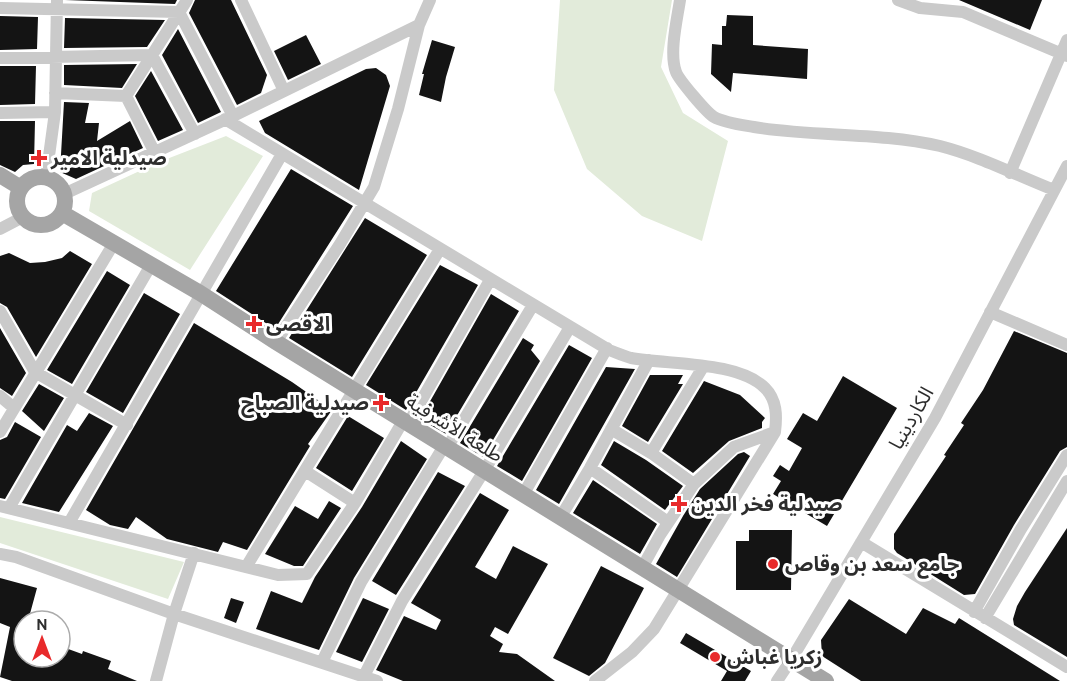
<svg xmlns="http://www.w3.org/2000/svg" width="1067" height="681" font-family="Cabin,'Noto Sans Arabic',sans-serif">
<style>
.green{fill:#e2ebda}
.building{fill:#141414}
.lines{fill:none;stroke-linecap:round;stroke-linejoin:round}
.minor{stroke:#cacaca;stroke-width:12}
.major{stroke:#a5a5a5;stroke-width:16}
.poi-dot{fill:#e82a2b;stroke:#fff;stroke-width:2}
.labels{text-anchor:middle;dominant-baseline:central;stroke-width:6;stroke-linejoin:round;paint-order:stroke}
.poi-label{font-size:20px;font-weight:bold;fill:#2d2d2d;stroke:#fff;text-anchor:start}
.street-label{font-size:20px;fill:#2d2d2d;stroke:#fff}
</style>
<rect width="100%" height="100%" fill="#fff"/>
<path class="green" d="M560 0H672L661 67 683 113 728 141 702 241 642 216 587 169 554 90Z
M226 136 263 156 190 270 89 211 92 193 159 162Z
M0 517 184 562 168 599 0 543Z"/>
<path class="building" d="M65 0H177L175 4Z
M195 0H231L267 75 261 93 237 105 189 13Z
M959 0H1042L1030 30Z
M727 15 753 16V45L808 49 807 79 733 73 731 92 711 74 712 44 722 45V26H726Z
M0 16 38 17 37 49 0 50Z
M65 18 165 20 147 47 64 48Z
M178 29 221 112 198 123 162 55Z
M306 35 321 64 288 80 274 51Z
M432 40 455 47 446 77 441 102 419 95 424 74H422Z
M137 64 122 88 64 85V65Z
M0 66H36L35 104 0 105Z
M376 68 386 75 390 86 359 190 265 133 259 121 366 69Z
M151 71 183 130 158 141 135 96Z
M64 102 89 103 85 123H99L97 141 130 121 143 148 76 179 60 172Z
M0 121H35L34 164 23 165 15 172 0 165Z
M291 169 353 206 275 329 216 291Z
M365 218 427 255 352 377 289 338Z
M70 251 92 264 36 357 7 307 0 303V256L9 253 30 263 45 262 62 258Z
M440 265 478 285 406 410 366 385Z
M107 271 130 285 72 384 47 370Z
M144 293 180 314 123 413 86 392Z
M491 294 519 311 446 434 420 419Z
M194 323 292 382 332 410 308 444 310 446 247 550 223 542 218 552 167 539 136 517 128 529 110 525 86 510Z
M0 328 26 373 12 396 0 388Z
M1014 331 1067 353V447L1060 451 1014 525 975 594 964 595 897 553 894 549V534L946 456 944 455 964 425 961 423 983 390Z
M523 338 534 345 531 350 540 361 483 457 460 443Z
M569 345 592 358 522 481 497 466Z
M606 367 635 369 559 504 536 490Z
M650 375H683L678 384H683L648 442 622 426Z
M843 376 897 408 827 526 773 494 781 481 773 476 780 465 789 471 802 448 787 439 803 413 817 421Z
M704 381 740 395 765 418 762 422V428L729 441 693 473 662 451Z
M39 384 64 398 44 431 22 411Z
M89 413 113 426 59 512 22 503 67 425 77 431Z
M348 416 384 438 352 491 316 468Z
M15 422 41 437 5 499 0 498V440L7 437Z
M401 441 427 459 354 578 319 650 256 629 271 591 302 603 315 577 362 507Z
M614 441 646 460 683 486 665 510 601 465Z
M744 452 750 456 677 577 656 564 683 516 700 489 738 454Z
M438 472 465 486 396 595 372 581Z
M593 480 657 524 640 554 573 513Z
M480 493 509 510 475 567 496 579 513 546 548 564 508 634 495 627 490 636 503 644 499 652 517 654 555 681H403L376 670 404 616 436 630 441 620 411 603Z
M329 501 341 508 303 566H294L265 554 295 506 318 519Z
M1067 528V657L1014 625 1013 619 1017 606 1025 592Z
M749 530H792L791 590H736V541H749Z
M601 566 644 588 605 663 589 676 553 658Z
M0 578 37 588 28 621H24V657H60V646L82 654 83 651 111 661 108 669 137 681H12L0 677 10 627 0 623Z
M231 598 244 602 236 623 224 618Z
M363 598 389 609 362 662 336 652Z
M849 599 906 634 923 608 955 624 959 618 1060 681H861L822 656 821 640Z
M686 633 751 671 745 681H721L727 671 680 643Z"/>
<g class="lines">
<path class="minor" d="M241 0 284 91
M680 0C677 20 669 53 676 72 679 80 707 113 714 117 725 123 742 125 754 127 815 137 879 132 940 146 979 156 1016 175 1054 190
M898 0 920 8 963 12 1067 56
M0 8 179 12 233 116
M0 58 152 55 195 134
M55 93 126 96 155 153
M126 96 187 0
M0 113 55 112
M225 119 609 350C617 353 624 356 631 358 669 365 738 361 765 388 777 400 777 416 775 432L654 629 632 652 595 681
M1010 173 1067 40
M46 178 55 112 57 0
M64 194 233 116 419 25
M0 229 23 217
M0 311 35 372 127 425
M990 312 1067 345
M276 342 340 244 374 187 398 109 419 25 430 0
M0 396 14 408
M408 424 490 280
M611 429 651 453 694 484
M0 432 114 243
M447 448 533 305
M651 453 703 367
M590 468 668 522
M305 471 355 503
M523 495 607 348
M0 506 278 575 307 574 355 503 403 421
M9 508 151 265
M560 518 590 468 649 360
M69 523 282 154
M861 542 1067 667
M0 554 16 557 174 614 377 681
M246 567 440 249
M642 568 660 535 694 484 734 447 775 432
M974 612 1021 529 1067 455
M985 618 1067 481
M322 662 361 582 444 446
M364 676 402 601 484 471 570 327
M156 681 174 614 194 553
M777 681 791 660 935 418 1067 166"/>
<path class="major" d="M0 175 21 188
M17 201a24 24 0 1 1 48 0a24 24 0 1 1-48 0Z
M62 213 200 293 276 342 826 681"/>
</g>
<g class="poi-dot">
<path d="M36 149h6v6h6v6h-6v6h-6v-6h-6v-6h6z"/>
<path d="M251 315h6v6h6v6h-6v6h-6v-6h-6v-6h6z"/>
<path d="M378 394h6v6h6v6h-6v6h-6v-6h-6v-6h6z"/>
<path d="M676 495h6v6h6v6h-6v6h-6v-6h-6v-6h6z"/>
<circle cx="773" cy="564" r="6"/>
<circle cx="715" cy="657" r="6"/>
</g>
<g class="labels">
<g class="poi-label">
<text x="51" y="158">صيدلية الامير</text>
<text x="266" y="324">الاقصى</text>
<text x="369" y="403" text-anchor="end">صيدلية الصباح</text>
<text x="691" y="504">صيدلية فخر الدين</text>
<text x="785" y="564">جامع سعد بن وقاص</text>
<text x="727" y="657">زكريا غباش</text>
</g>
<g class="street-label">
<text transform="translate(911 418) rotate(-60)">الكاردينيا</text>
<text transform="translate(455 428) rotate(32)">طلعة الأشرفية</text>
</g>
</g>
<g transform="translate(42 639)"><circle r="28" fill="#ffffff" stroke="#ababab" stroke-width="1.5"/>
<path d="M0-4.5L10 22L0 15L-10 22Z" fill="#e82a2b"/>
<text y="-9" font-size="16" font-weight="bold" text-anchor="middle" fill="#2d2d2d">N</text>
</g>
</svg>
